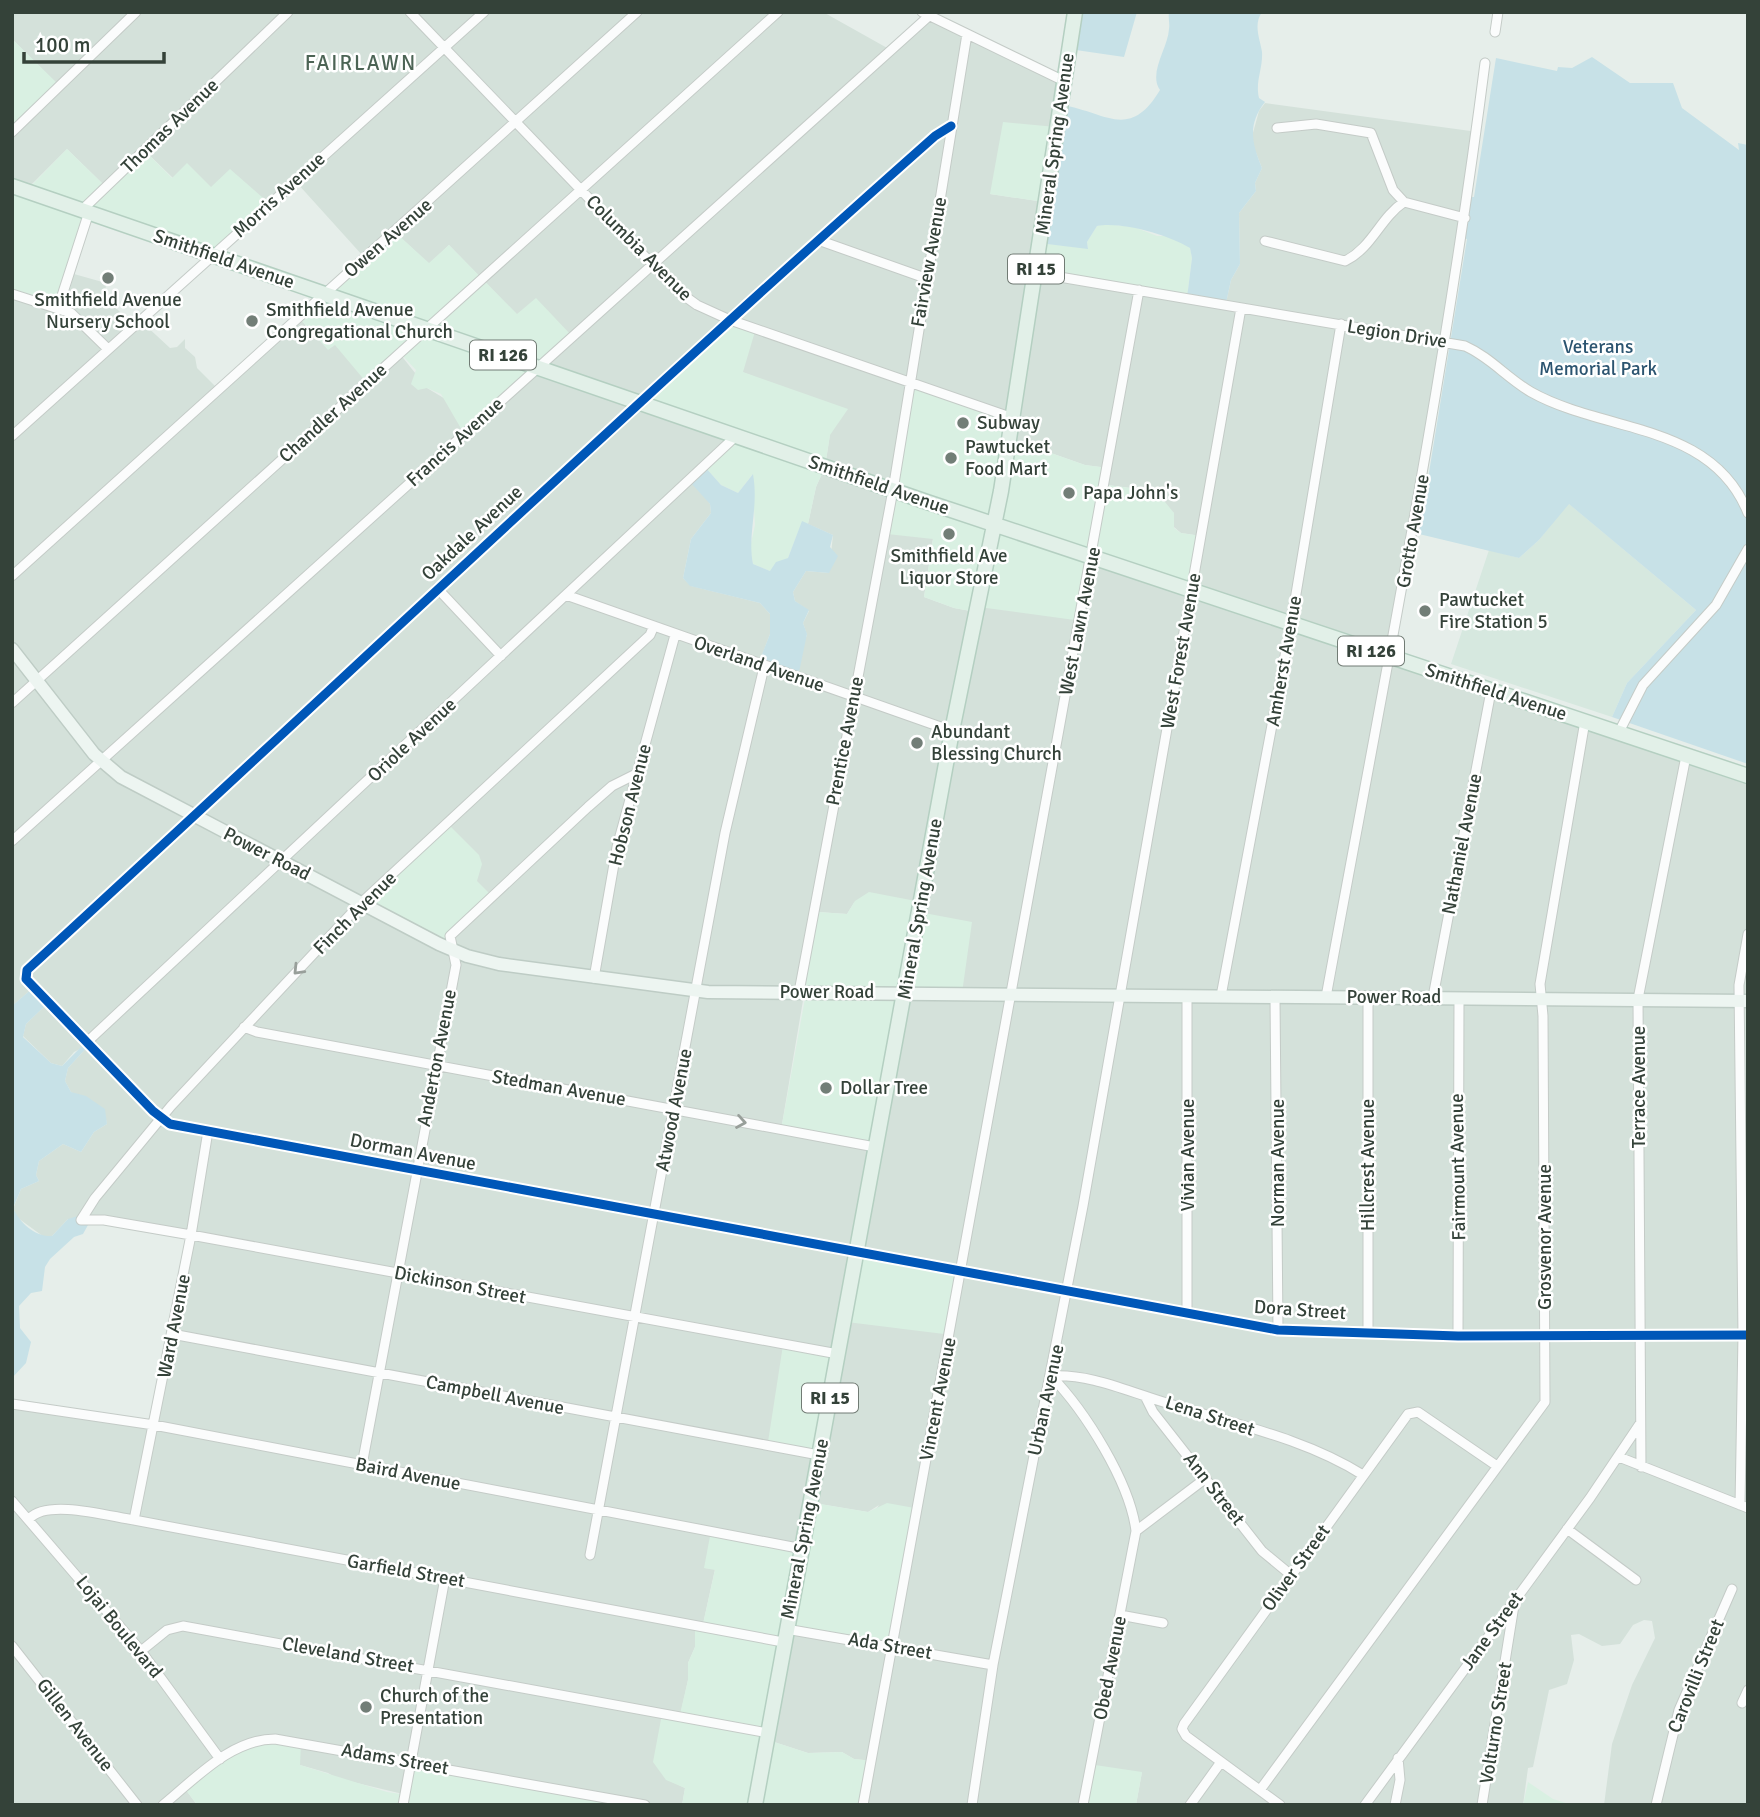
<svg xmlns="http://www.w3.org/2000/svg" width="1760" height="1817" font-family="Signika,sans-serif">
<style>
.residential{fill:#d4e1da;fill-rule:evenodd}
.commercial{fill:#d9f0e2}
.education{fill:#d6e8df}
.green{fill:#c7e1e7}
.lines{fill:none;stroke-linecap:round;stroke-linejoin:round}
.minor-casing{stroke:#c4cbc7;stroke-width:11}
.secondary-casing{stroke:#beccc5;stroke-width:15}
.primary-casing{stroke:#b4cfc1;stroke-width:17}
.minor{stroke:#fbfcfc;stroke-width:9}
.secondary{stroke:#edf5f1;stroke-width:12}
.primary{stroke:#e2f0e8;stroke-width:14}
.cycleway-casing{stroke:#fff;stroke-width:13}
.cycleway{stroke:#0057b8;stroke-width:9}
.oneway{stroke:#989f9a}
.poi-dot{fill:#727e77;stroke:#fff;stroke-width:2.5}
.labels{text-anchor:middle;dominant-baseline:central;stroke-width:5;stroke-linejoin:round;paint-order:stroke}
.shield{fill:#fff;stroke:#717b74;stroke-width:2}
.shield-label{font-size:18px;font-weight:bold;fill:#344239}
.street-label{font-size:19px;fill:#344239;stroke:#fff}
.poi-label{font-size:19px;fill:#344239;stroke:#fff;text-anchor:start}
.park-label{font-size:19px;fill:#2b5470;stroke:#fff}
.neighbourhood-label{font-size:21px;letter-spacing:2px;fill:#4c6455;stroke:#fff}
</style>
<rect width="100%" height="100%" fill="#e6eeea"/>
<path class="residential" d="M12 12H823L889 49 928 16 1063 81 1057 123 990 194 1044 202 1039 243 1226 303 1231 280 1240 264 1239 213 1256 191 1255 183 1262 168 1251 140 1259 111 1265 103 1478 132 1391 657 1748 776V1805H1604L1612 1744 1632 1685 1655 1638 1652 1621 1644 1620 1633 1625 1620 1644 1602 1646 1579 1634 1571 1635 1574 1660 1567 1684 1549 1690 1533 1767 1528 1768 1523 1805H1136L1142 1772 1085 1805H867L873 1761 854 1759 842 1752 808 1753 771 1741 787 1642 879 1505 868 1512 814 1503 806 1542 704 1568 715 1569 703 1624 695 1626V1647L688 1663V1680L666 1779 685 1788 682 1805 407 1795 336 1778 328 1773 300 1765 186 1790 197 1805H12V1401L156 1427 176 1338 191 1238 68 1219 52 1236 44 1237 18 1218 13 1209 21 1189 39 1181 36 1175 39 1161 63 1144 81 1152 94 1132 107 1124 105 1115 71 1092 65 1081 68 1068 90 1044 74 1052 62 1066 51 1063 23 1036 26 1024 49 1002 34 987 12 1006V293L65 307 74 274 106 283 105 297 134 326 143 323 170 348 177 347 185 339V348L195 357 197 368 219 390 300 319 329 349 335 344 400 354 427 388 447 400 517 315 449 245 429 264 397 234 363 256 297 183 271 205 173 178 145 151 105 186 67 149 26 190 12 185V135L60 87 12 39ZM734 320 746 359 742 372 766 381 830 434 825 467 816 487 808 524 833 535 829 573 806 571 793 592 795 601 809 611 803 623 807 635 802 648 759 663 770 634V614L760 603 691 586 683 578 691 539 711 513 710 504 694 479 737 435ZM1007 444 1031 446 1085 465 1108 468 1107 485 1139 489 1174 513V527L1181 533 1201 536 1093 559 976 612 954 608 924 597 933 538ZM855 901 781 1130 818 912 847 914Z"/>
<path class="commercial" d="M12 39 60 86 12 135Z
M1003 122 1056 127 1044 202 990 194Z
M67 149 105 186 145 151 172 178 187 163 211 187 230 169 271 205 216 255 91 214 65 307 12 293V185L27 190Z
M1104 224 1134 227 1157 236H1171L1190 247 1192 258 1187 298 1036 272 1039 243 1088 248 1087 242 1097 226Z
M397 234 429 263 449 245 517 314 536 298 572 336 463 432 441 394 427 388 418 390 411 384 416 370 401 354 366 382 335 345 328 350 300 319Z
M726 324 756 328 743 372 848 409 830 435 825 467 816 487 808 524 802 522 788 558 770 571 753 564 750 548 755 525 752 475 738 493 721 485 706 468 738 438 645 403Z
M910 385 1009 415 1007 444 1031 446 1085 465 1108 468 1107 485 1139 489 1165 502 1174 513V528L1181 533 1202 536 1195 584 1095 558 1082 621 979 607 976 612 954 608 924 597 933 539 887 534Z
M449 825 479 855 482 864 477 881 493 897 454 939 453 948 364 902Z
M869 892 921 902 924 913 972 922 962 993H909L878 1146 781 1130 806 993 801 992 818 912 847 914 855 901Z
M858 1254 965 1274 952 1335 847 1322Z
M783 1345 839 1354 819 1455 768 1442Z
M814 1503 868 1512 887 1503 920 1509 894 1647 793 1628 771 1741 808 1753 842 1752 854 1759 874 1761 867 1805H682L685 1788 666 1780 653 1762 662 1714H680L688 1680V1663L695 1647V1626L703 1624 715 1570 704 1568 711 1531 801 1548Z
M257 1741 301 1743 300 1765 387 1792 407 1795 412 1763 644 1805H197L186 1790 225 1760Z
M1095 1765 1142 1772 1136 1805H1085Z
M1528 1782 1553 1799 1572 1805H1523Z"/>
<path class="education" d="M1568 503 1696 610 1627 683 1612 717 1451 664 1489 550 1519 558 1539 540Z"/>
<path class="green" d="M1074 12H1137L1124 57 1069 49Z
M1169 12H1262C1253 25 1260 39 1262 52 1263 69 1255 81 1259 98L1265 102C1247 125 1252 143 1262 168L1255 183 1256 191 1239 213 1240 264 1231 280 1226 303 1187 298 1192 258 1190 248C1169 235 1121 221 1097 226L1087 242 1088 249 1039 243 1061 105C1105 111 1129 142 1160 90 1148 73 1168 48 1169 29 1170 24 1168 18 1169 12Z
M1592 57 1630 83H1673L1682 108 1739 150 1738 143 1748 145V764L1612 717 1627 683 1696 610 1569 504 1539 540 1519 558 1419 534 1467 239 1462 238 1469 197H1474L1496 58 1557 71 1558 67 1572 68Z
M706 468 721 485 738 493 753 474C759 509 747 534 753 564L770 571 776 562 788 558 802 521 833 535 830 547 838 556 829 573 806 571 793 592 795 601 809 610 803 623 807 634 798 677 759 662 770 634V614L760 603 690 586 683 578 691 539 711 513 710 504 691 483Z
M35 986 49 1002 26 1024 23 1037 51 1063 62 1066 87 1041 90 1044 68 1068 65 1081 71 1092 86 1096 105 1109 107 1124 94 1132 81 1152 63 1144 39 1161 36 1175 39 1181 21 1189 13 1208C20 1223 35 1237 52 1236L68 1219 88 1213 93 1216 83 1234 74 1237 50 1259 45 1267 42 1291 31 1293 19 1306 20 1328 31 1342 26 1363 12 1378V1006Z"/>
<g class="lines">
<defs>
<path id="minor" d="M410 12 679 292 697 305 730 320 1010 417
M922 12 1064 81
M1495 32 1498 12
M951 126 935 136C627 409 330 692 27 970L26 979 153 1111 170 1124 1278 1330 1458 1336 1748 1335
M1277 128 1316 124 1371 133 1393 190 1404 202
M12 132 136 12
M83 209 288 12
M818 240 928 279
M1265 241 1345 261C1372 248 1380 218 1404 202L1465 218
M1036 273 1465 346C1490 357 1507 378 1531 392 1604 433 1712 422 1748 513
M12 294 71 313 108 349
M58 308 89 212
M12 436 484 12
M12 576 637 12
M437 588 501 656
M566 595 952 731
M12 703 778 12
M1619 732 1643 685 1716 605 1748 549
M12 841 929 16
M594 978 617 847 675 635
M799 992 893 490 967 34
M1221 996 1291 624 1341 324
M1187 997V1314
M1275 997 1278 1330
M1326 997C1383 686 1445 377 1485 63
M1433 997 1491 691
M1368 998V1332
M244 1027 257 1032 875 1147
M87 1042 736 436
M81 1220 95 1198 171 1106 362 902 650 635 653 628
M81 1220H104L191 1235 838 1354
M172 1334 819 1455
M1458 1336 1459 998
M1051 1376C1085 1411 1130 1482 1136 1531L1083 1805
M1051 1376C1084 1374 1115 1386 1145 1396 1217 1421 1298 1434 1363 1475
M1145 1396 1153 1412 1262 1551 1291 1575
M12 1404 154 1425 803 1549
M1619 1457 1748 1508
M362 1465 456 965 450 936 588 807 612 786 636 774
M1641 1467 1638 999 1686 756
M12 1501 141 1651 220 1759
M1740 1505 1743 1335 1739 985 1748 934
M30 1518C48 1499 108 1516 134 1520L783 1642
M134 1520 191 1235 208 1131
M1567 1529 1636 1580
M1136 1531 1206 1478
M590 1555 725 833 764 667
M1120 1615 1163 1623
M786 1629 993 1665
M12 1646 137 1805
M141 1651 167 1630 183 1626 768 1733
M1742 1703 1748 1690
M1260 1790 1545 1402 1543 1016 1540 984 1585 721
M163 1805C195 1779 231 1739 275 1739L645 1805
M403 1805 445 1578
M863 1805 1139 290
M972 1805 993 1665 1083 1206 1241 308
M1190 1805 1221 1762
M1280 1805 1186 1736 1182 1729 1184 1724 1408 1414 1418 1412 1497 1466
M1365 1805 1590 1498 1639 1425
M1395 1805 1400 1780 1398 1758
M1482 1805 1515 1599
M1656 1805 1679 1710 1732 1589"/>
<path id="secondary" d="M12 649 94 754 121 777 439 944 467 956 499 964 708 992 1748 1001"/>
<path id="primary" d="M12 186 927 502 1748 776
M755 1805 952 731 1001 491 1075 12"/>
</defs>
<use href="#minor" class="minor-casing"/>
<use href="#secondary" class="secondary-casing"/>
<use href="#primary" class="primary-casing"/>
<use href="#minor" class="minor"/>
<use href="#secondary" class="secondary"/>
<use href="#primary" class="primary"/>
<defs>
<path id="cycleway" d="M951 126 935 136C627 409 330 692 27 970L26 979 153 1111 170 1124 1278 1330 1458 1336 1748 1335"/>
</defs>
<use href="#cycleway" class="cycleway-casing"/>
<use href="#cycleway" class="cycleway"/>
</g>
<defs><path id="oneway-chevron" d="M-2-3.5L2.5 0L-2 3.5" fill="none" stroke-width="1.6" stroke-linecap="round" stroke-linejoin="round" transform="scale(1.75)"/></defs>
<g class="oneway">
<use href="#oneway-chevron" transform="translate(298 970) rotate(134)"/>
<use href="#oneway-chevron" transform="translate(741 1122) rotate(10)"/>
</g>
<g class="poi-dot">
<circle cx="108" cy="278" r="7"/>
<circle cx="252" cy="321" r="7"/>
<circle cx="963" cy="423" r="7"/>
<circle cx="951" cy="458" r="7"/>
<circle cx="1069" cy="493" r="7"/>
<circle cx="949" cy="534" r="7"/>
<circle cx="1425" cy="611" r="7"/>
<circle cx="917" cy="743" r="7"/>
<circle cx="826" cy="1088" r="7"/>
<circle cx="366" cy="1707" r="7"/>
</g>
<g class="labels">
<g class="shield">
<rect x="1008" y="254.5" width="56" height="29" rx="5"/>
<rect x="470" y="340.5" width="66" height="29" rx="5"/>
<rect x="1338" y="636.5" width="66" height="29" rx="5"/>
<rect x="802" y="1383.5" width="56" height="29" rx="5"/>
</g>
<g class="shield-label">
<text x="1036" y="269">RI 15</text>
<text x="503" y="355">RI 126</text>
<text x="1371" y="651">RI 126</text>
<text x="830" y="1398">RI 15</text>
</g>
<g class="street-label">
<text transform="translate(170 126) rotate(-44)">Thomas Avenue</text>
<text transform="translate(1055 144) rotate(-82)">Mineral Spring Avenue</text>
<text transform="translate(279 195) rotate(-42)">Morris Avenue</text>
<text transform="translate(388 238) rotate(-41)">Owen Avenue</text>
<text transform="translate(639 248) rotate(45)">Columbia Avenue</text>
<text transform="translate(224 259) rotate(19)">Smithfield Avenue</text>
<text transform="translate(929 262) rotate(-80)">Fairview Avenue</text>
<text transform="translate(1397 334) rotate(9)">Legion Drive</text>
<text transform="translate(333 413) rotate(-42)">Chandler Avenue</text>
<text transform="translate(455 442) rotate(-42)">Francis Avenue</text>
<text transform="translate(879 485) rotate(19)">Smithfield Avenue</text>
<text transform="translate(1413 531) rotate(-80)">Grotto Avenue</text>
<text transform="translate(472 533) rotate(-43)">Oakdale Avenue</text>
<text transform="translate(1080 621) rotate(-79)">West Lawn Avenue</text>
<text transform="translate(1181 651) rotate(-80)">West Forest Avenue</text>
<text transform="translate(1284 661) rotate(-80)">Amherst Avenue</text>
<text transform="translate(759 664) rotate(19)">Overland Avenue</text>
<text transform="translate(1496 692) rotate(18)">Smithfield Avenue</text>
<text transform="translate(412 740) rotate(-43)">Oriole Avenue</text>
<text transform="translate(845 741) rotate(-79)">Prentice Avenue</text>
<text transform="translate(630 805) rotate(-76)">Hobson Avenue</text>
<text transform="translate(1462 844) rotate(-79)">Nathaniel Avenue</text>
<text transform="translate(267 854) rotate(27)">Power Road</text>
<text transform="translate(920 909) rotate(-80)">Mineral Spring Avenue</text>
<text transform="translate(355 913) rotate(-45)">Finch Avenue</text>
<text x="827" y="992">Power Road</text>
<text x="1394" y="997">Power Road</text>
<text transform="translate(437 1058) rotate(-79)">Anderton Avenue</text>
<text transform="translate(1639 1087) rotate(-90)">Terrace Avenue</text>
<text transform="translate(559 1088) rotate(10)">Stedman Avenue</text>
<text transform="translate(674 1110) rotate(-79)">Atwood Avenue</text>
<text transform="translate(413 1152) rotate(11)">Dorman Avenue</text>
<text transform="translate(1188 1155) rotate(-90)">Vivian Avenue</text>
<text transform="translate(1278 1163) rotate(-90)">Norman Avenue</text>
<text transform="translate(1368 1165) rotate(-90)">Hillcrest Avenue</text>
<text transform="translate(1458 1167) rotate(-91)">Fairmount Avenue</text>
<text transform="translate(1545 1237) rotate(-90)">Grosvenor Avenue</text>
<text transform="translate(460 1285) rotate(11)">Dickinson Street</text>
<text transform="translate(1300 1310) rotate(4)">Dora Street</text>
<text transform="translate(174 1326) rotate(-79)">Ward Avenue</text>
<text transform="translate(495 1395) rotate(11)">Campbell Avenue</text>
<text transform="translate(938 1399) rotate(-79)">Vincent Avenue</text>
<text transform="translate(1046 1400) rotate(-78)">Urban Avenue</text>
<text transform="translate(1210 1416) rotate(18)">Lena Street</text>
<text transform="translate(408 1474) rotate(11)">Baird Avenue</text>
<text transform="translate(1214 1489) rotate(52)">Ann Street</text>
<text transform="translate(805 1529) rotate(-79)">Mineral Spring Avenue</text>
<text transform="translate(1296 1568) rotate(-54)">Oliver Street</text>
<text transform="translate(406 1571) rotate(10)">Garfield Street</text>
<text transform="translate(119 1627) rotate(51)">Lojai Boulevard</text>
<text transform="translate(1492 1631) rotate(-54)">Jane Street</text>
<text transform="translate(890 1646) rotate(10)">Ada Street</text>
<text transform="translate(348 1655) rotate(10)">Cleveland Street</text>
<text transform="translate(1110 1668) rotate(-79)">Obed Avenue</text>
<text transform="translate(1696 1676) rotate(-68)">Carovilli Street</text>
<text transform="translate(1496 1723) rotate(-81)">Volturno Street</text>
<text transform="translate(75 1725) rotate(52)">Gillen Avenue</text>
<text transform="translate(395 1759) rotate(10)">Adams Street</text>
</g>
<g class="poi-label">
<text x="108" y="300" text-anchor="middle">Smithfield Avenue<tspan x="108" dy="22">Nursery School</tspan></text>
<text x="266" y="310">Smithfield Avenue<tspan x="266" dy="22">Congregational Church</tspan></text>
<text x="977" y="423">Subway</text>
<text x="965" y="447">Pawtucket<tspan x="965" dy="22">Food Mart</tspan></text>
<text x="1083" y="493">Papa John's</text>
<text x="949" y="556" text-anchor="middle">Smithfield Ave<tspan x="949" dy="22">Liquor Store</tspan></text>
<text x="1439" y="600">Pawtucket<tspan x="1439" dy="22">Fire Station 5</tspan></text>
<text x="931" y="732">Abundant<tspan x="931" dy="22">Blessing Church</tspan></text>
<text x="840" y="1088">Dollar Tree</text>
<text x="380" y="1696">Church of the<tspan x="380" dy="22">Presentation</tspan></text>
</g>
<g class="park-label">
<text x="1598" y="347">Veterans<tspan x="1598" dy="22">Memorial Park</tspan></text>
</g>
<g class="neighbourhood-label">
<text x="361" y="63">FAIRLAWN</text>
</g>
</g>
<rect width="1760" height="1817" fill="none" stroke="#344239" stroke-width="28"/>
<path d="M24 52v10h140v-10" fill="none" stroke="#344239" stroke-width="3.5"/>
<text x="35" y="52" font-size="21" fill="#344239" stroke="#ffffff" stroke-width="5" paint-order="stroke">100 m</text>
</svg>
